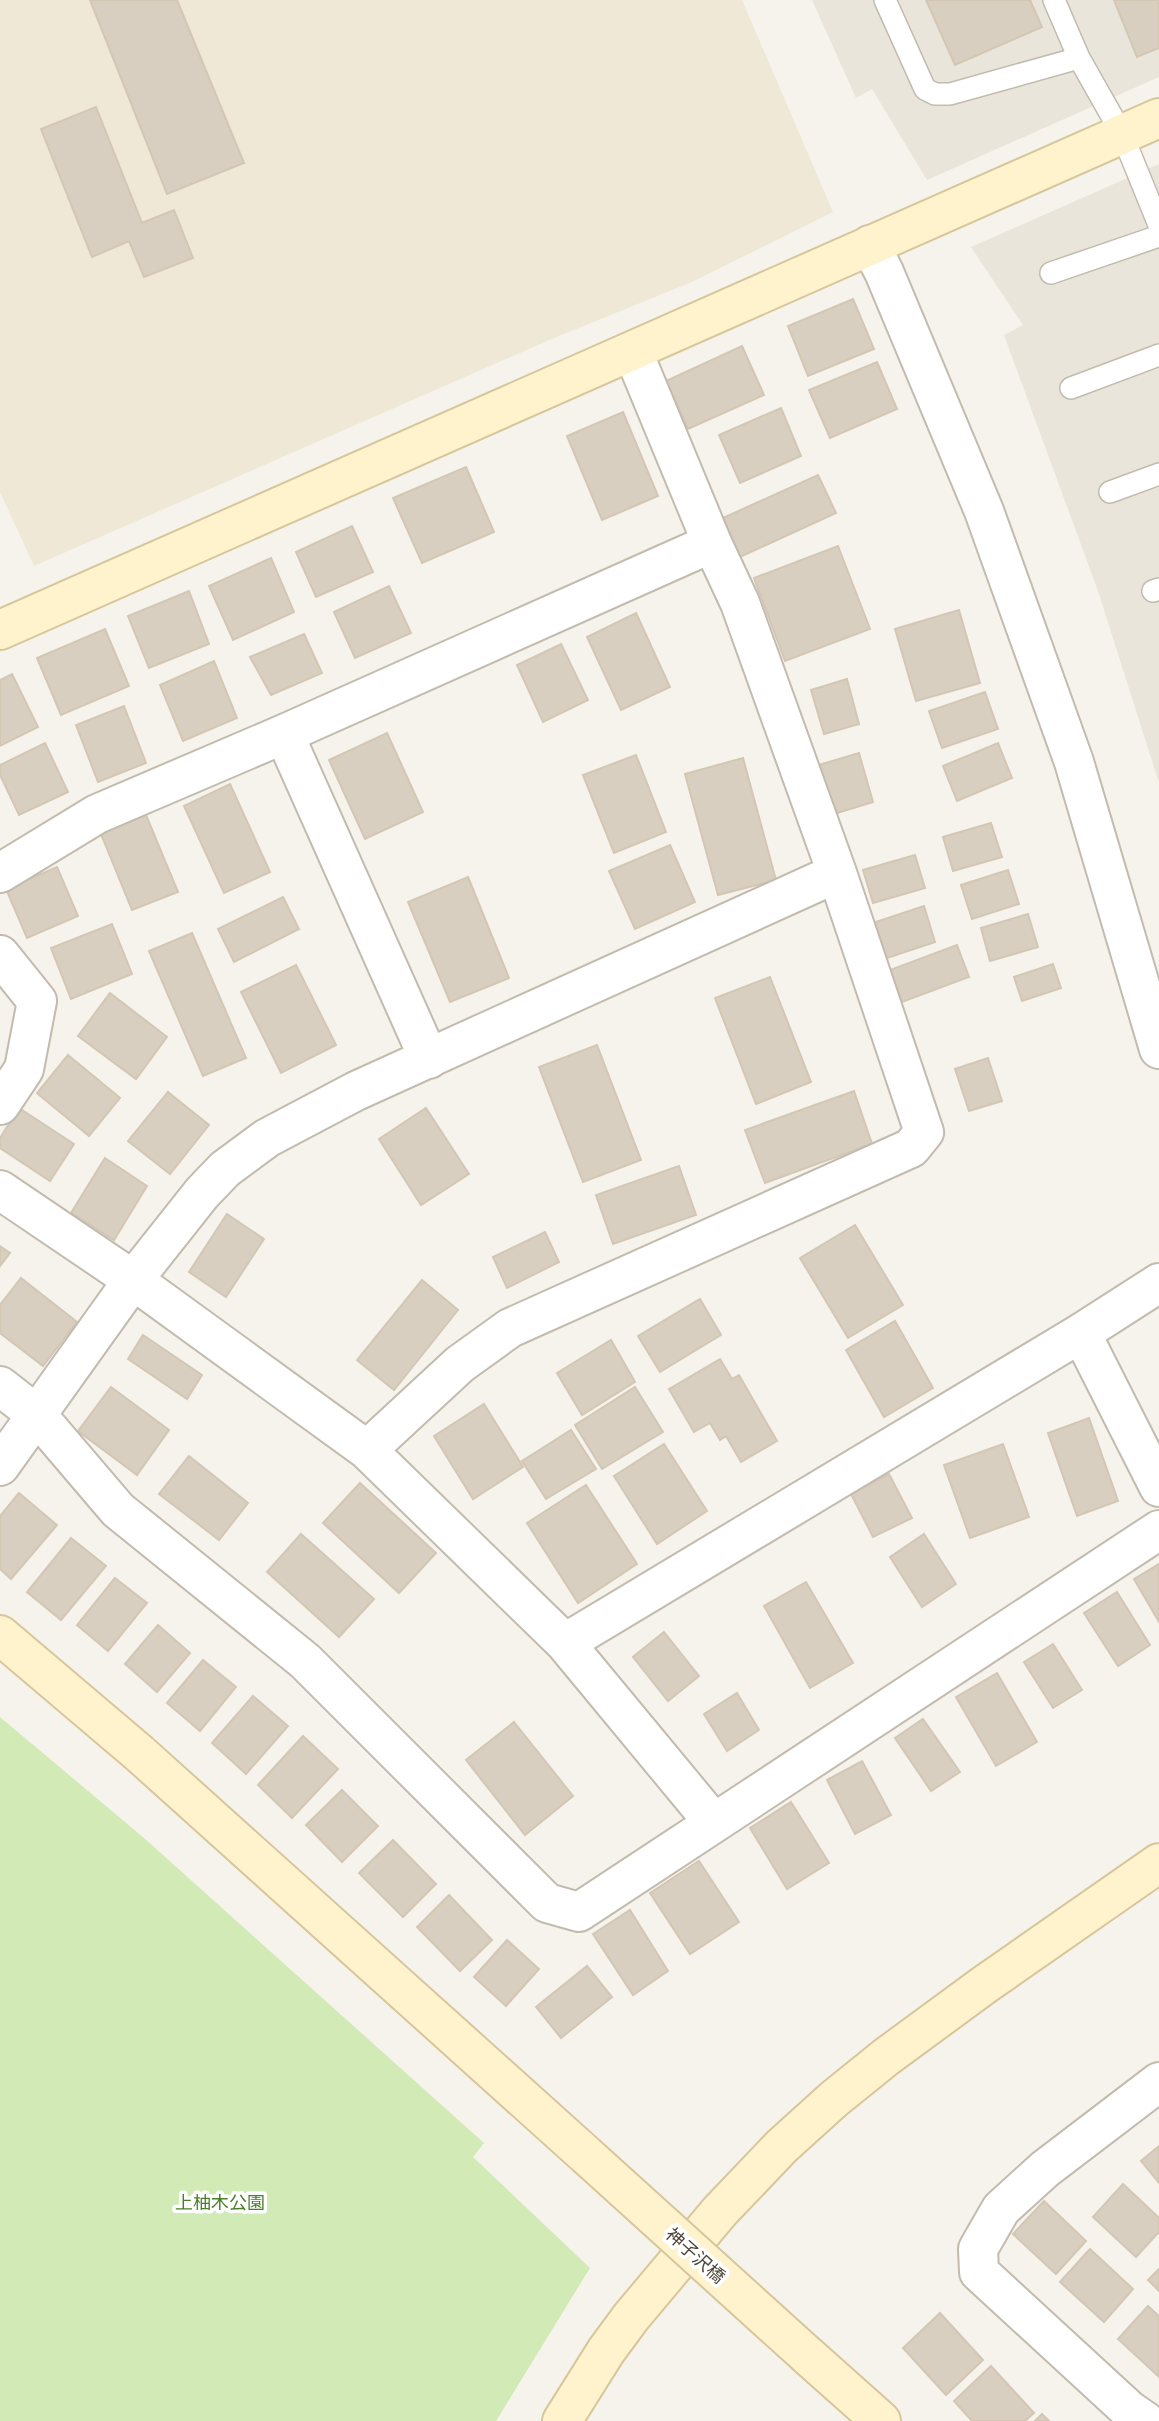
<svg xmlns="http://www.w3.org/2000/svg" width="1159" height="2421" font-family="Ubuntu,'Noto Sans JP',sans-serif">
<style>
.residential{fill:#eae5da}
.education{fill:#efe8d6}
.green{fill:#d2eab5}
.building{fill:#d8cfc1;stroke:#d3c7b4;stroke-width:2}
.lines{fill:none;stroke-linecap:round;stroke-linejoin:round}
.lane-casing{stroke:#c2bbae;stroke-width:24}
.street-casing{stroke:#c2bbae;stroke-width:42}
.secondary-casing{stroke:#d6c79b;stroke-width:42}
.lane{stroke:#fff;stroke-width:21}
.street{stroke:#fff;stroke-width:38}
.secondary{stroke:#fff3cd;stroke-width:38}
.secondary-bridge-casing{stroke:#d6c79b;stroke-width:42;stroke-linecap:butt}
.secondary-bridge{stroke:#fff3cd;stroke-width:38}
.labels{text-anchor:middle;dominant-baseline:central;stroke-width:7;stroke-linejoin:round;paint-order:stroke}
.park-label{font-size:18px;fill:#4a7f2a;stroke:#fff}
.street-label{font-size:18px;fill:#4b4439;stroke:#fff}
</style>
<rect width="100%" height="100%" fill="#f6f3ec"/>
<path class="residential" d="M812 0H1159V77L927 180 872 89 856 98Z
M1159 164V783L1098 591 1004 335 1023 325 971 247Z"/>
<path class="education" d="M0 0H742L833 212 692 282 554 338 34 566 0 492Z"/>
<path class="green" d="M0 1717 144 1838 484 2143 473 2157 590 2268 496 2421H0Z"/>
<path class="building" d="M90 0H177L244 163 167 194Z
M926 0H1030L1042 27 955 65Z
M1114 0H1159V48L1137 57Z
M96 107 142 223 174 210 193 258 144 277 129 241 92 257 41 129Z
M853 299 874 349 808 376 788 326Z
M742 346 764 395 688 429 666 381Z
M877 362 897 409 830 438 809 390Z
M781 408 801 456 740 483 719 435Z
M623 412 658 496 602 520 567 436Z
M466 467 494 532 422 563 393 498Z
M818 475 836 513 740 557 723 518Z
M352 526 373 572 316 597 296 552Z
M838 546 870 629 785 661 754 578Z
M271 558 294 612 233 640 209 586Z
M389 586 411 633 355 658 334 612Z
M189 591 209 644 149 668 128 616Z
M959 610 980 683 916 701 895 629Z
M636 613 670 687 621 710 587 637Z
M105 629 129 686 61 715 37 658Z
M304 634 322 673 271 695 250 657Z
M561 644 588 700 543 722 517 665Z
M214 661 237 718 183 741 160 685Z
M12 674 38 727 0 746V680Z
M847 679 859 724 824 734 811 690Z
M985 692 998 729 942 748 929 711Z
M124 706 146 763 98 782 76 725Z
M387 733 423 812 365 839 329 760Z
M45 743 68 792 19 815 0 775V765Z
M998 743 1012 778 957 801 943 766Z
M859 753 873 802 824 817 809 768Z
M636 755 666 832 614 853 583 775Z
M743 758 776 880 718 895 685 774Z
M230 784 270 872 224 893 184 806Z
M146 815 178 892 132 910 101 834Z
M991 823 1002 857 953 871 943 837Z
M670 845 695 902 635 929 609 871Z
M915 855 925 888 873 903 863 870Z
M57 867 78 916 27 938 6 889Z
M1008 870 1019 904 972 919 961 885Z
M468 877 509 978 450 1002 408 902Z
M283 897 299 929 234 962 218 929Z
M924 906 935 942 884 959 873 923Z
M1028 914 1038 947 990 961 981 928Z
M112 924 132 974 71 999 51 948Z
M192 933 246 1058 203 1076 149 951Z
M957 945 969 977 902 1002 890 970Z
M1053 964 1061 988 1022 1001 1014 977Z
M296 965 336 1045 281 1073 241 992Z
M770 977 811 1082 756 1104 715 998Z
M110 993 167 1037 136 1079 78 1036Z
M597 1045 641 1160 583 1182 539 1067Z
M68 1055 120 1098 89 1136 37 1093Z
M988 1058 1002 1101 969 1111 955 1069Z
M854 1091 872 1144 765 1183 745 1130Z
M168 1092 209 1125 170 1174 128 1141Z
M19 1108 74 1144 50 1181 0 1148V1138Z
M426 1108 469 1174 421 1205 379 1139Z
M105 1158 147 1186 114 1240 71 1213Z
M679 1166 696 1215 613 1244 596 1195Z
M227 1214 264 1239 226 1297 189 1272Z
M855 1225 903 1305 848 1338 800 1258Z
M545 1232 559 1262 507 1288 493 1257Z
M0 1246 10 1253 0 1266Z
M21 1278 77 1322 43 1366 0 1333V1305Z
M422 1280 458 1310 394 1390 357 1360Z
M700 1299 721 1335 660 1372 638 1336Z
M895 1321 933 1388 884 1417 846 1350Z
M143 1335 202 1375 187 1399 128 1359Z
M611 1340 635 1382 582 1415 557 1373Z
M720 1359 732 1379 739 1375 777 1441 741 1462 726 1436 720 1440 710 1423 694 1432 669 1389Z
M111 1387 169 1430 137 1475 78 1431Z
M635 1387 663 1432 602 1469 575 1425Z
M484 1404 523 1467 473 1499 434 1436Z
M1089 1418 1118 1501 1077 1516 1048 1433Z
M571 1430 596 1469 546 1499 522 1461Z
M664 1444 707 1511 657 1544 614 1476Z
M1003 1444 1029 1517 970 1538 944 1465Z
M189 1456 248 1503 219 1540 159 1494Z
M889 1474 912 1518 873 1537 851 1494Z
M360 1483 436 1553 399 1593 323 1523Z
M586 1485 637 1564 578 1603 527 1523Z
M19 1493 57 1525 11 1579 0 1569V1516Z
M301 1534 374 1599 339 1637 267 1572Z
M924 1534 956 1584 922 1607 890 1557Z
M71 1538 106 1566 61 1620 27 1592Z
M1159 1564V1622L1134 1579Z
M115 1578 147 1603 108 1651 77 1625Z
M806 1582 853 1663 810 1688 764 1606Z
M1117 1592 1150 1645 1118 1666 1084 1613Z
M158 1625 190 1653 157 1692 125 1664Z
M664 1632 699 1676 668 1701 633 1657Z
M1053 1644 1082 1690 1053 1708 1024 1662Z
M203 1660 236 1687 200 1731 167 1703Z
M997 1673 1037 1742 996 1766 956 1697Z
M737 1693 759 1730 727 1751 704 1714Z
M253 1696 288 1726 246 1774 212 1743Z
M923 1719 960 1772 931 1791 895 1738Z
M514 1722 573 1796 525 1835 466 1760Z
M303 1736 338 1769 292 1818 258 1785Z
M862 1761 891 1815 855 1834 827 1780Z
M342 1790 378 1826 342 1862 306 1825Z
M791 1802 829 1863 787 1889 750 1828Z
M393 1840 436 1884 403 1917 359 1873Z
M699 1861 739 1922 690 1954 650 1893Z
M449 1895 492 1940 460 1971 417 1927Z
M630 1910 668 1971 633 1995 593 1934Z
M507 1940 539 1969 506 2006 474 1977Z
M587 1966 612 1997 561 2038 536 2007Z
M1159 2146V2183L1141 2161Z
M1123 2184 1159 2218V2232L1136 2257 1093 2217Z
M1044 2201 1086 2241 1056 2274 1013 2234Z
M1090 2249 1133 2289 1104 2322 1060 2282Z
M1159 2269V2291L1148 2280Z
M1148 2306 1159 2316V2377L1118 2339Z
M940 2313 983 2360 946 2395 903 2348Z
M991 2366 1034 2413 1025 2421H972L954 2401Z
M1042 2414 1049 2421H1035Z"/>
<g class="lines">
<defs>
<path id="lane" d="M885 0 925 89 935 94H950L1079 58
M1054 0 1079 58 1122 134 1159 225
M1051 273 1159 236
M1071 388 1159 355
M1110 492 1159 474
M1153 591 1159 589"/>
<path id="street" d="M870 245 884 272 984 511 1074 762 1159 1049
M633 352 712 543
M284 734 429 1059
M0 873 97 814 284 734 712 543 740 603 837 873 924 1132 911 1148 510 1328 460 1364 367 1450
M0 955 37 1001 24 1069 0 1105
M0 1190 133 1280 367 1450 565 1643 714 1823
M1159 1283 1081 1333 1159 1487
M0 1386 37 1415 118 1510 305 1661 547 1903 579 1912 1159 1530
M0 1466 133 1280 202 1193 225 1169 267 1138 356 1091 837 873
M565 1643 1081 1333
M1145 2421 1129 2410 979 2272 978 2249 1001 2209 1045 2169 1159 2082"/>
<path id="secondary" d="M0 630 1159 118
M0 1635 139 1753 586 2155
M807 2355 881 2421
M562 2421 606 2351 631 2317 720 2211 782 2146 834 2099 886 2057 984 1985 1159 1863"/>
</defs>
<use href="#lane" class="lane-casing"/>
<use href="#street" class="street-casing"/>
<use href="#secondary" class="secondary-casing"/>
<use href="#lane" class="lane"/>
<use href="#street" class="street"/>
<use href="#secondary" class="secondary"/>
<defs>
<path id="secondary-bridge" d="M586 2155 807 2355"/>
</defs>
<use href="#secondary-bridge" class="secondary-bridge-casing"/>
<use href="#secondary-bridge" class="secondary-bridge"/>
</g>
<g class="labels">
<g class="park-label">
<text x="220" y="2202">上柚木公園</text>
</g>
<g class="street-label">
<text transform="translate(696 2255) rotate(42)">神子沢橋</text>
</g>
</g>
</svg>
